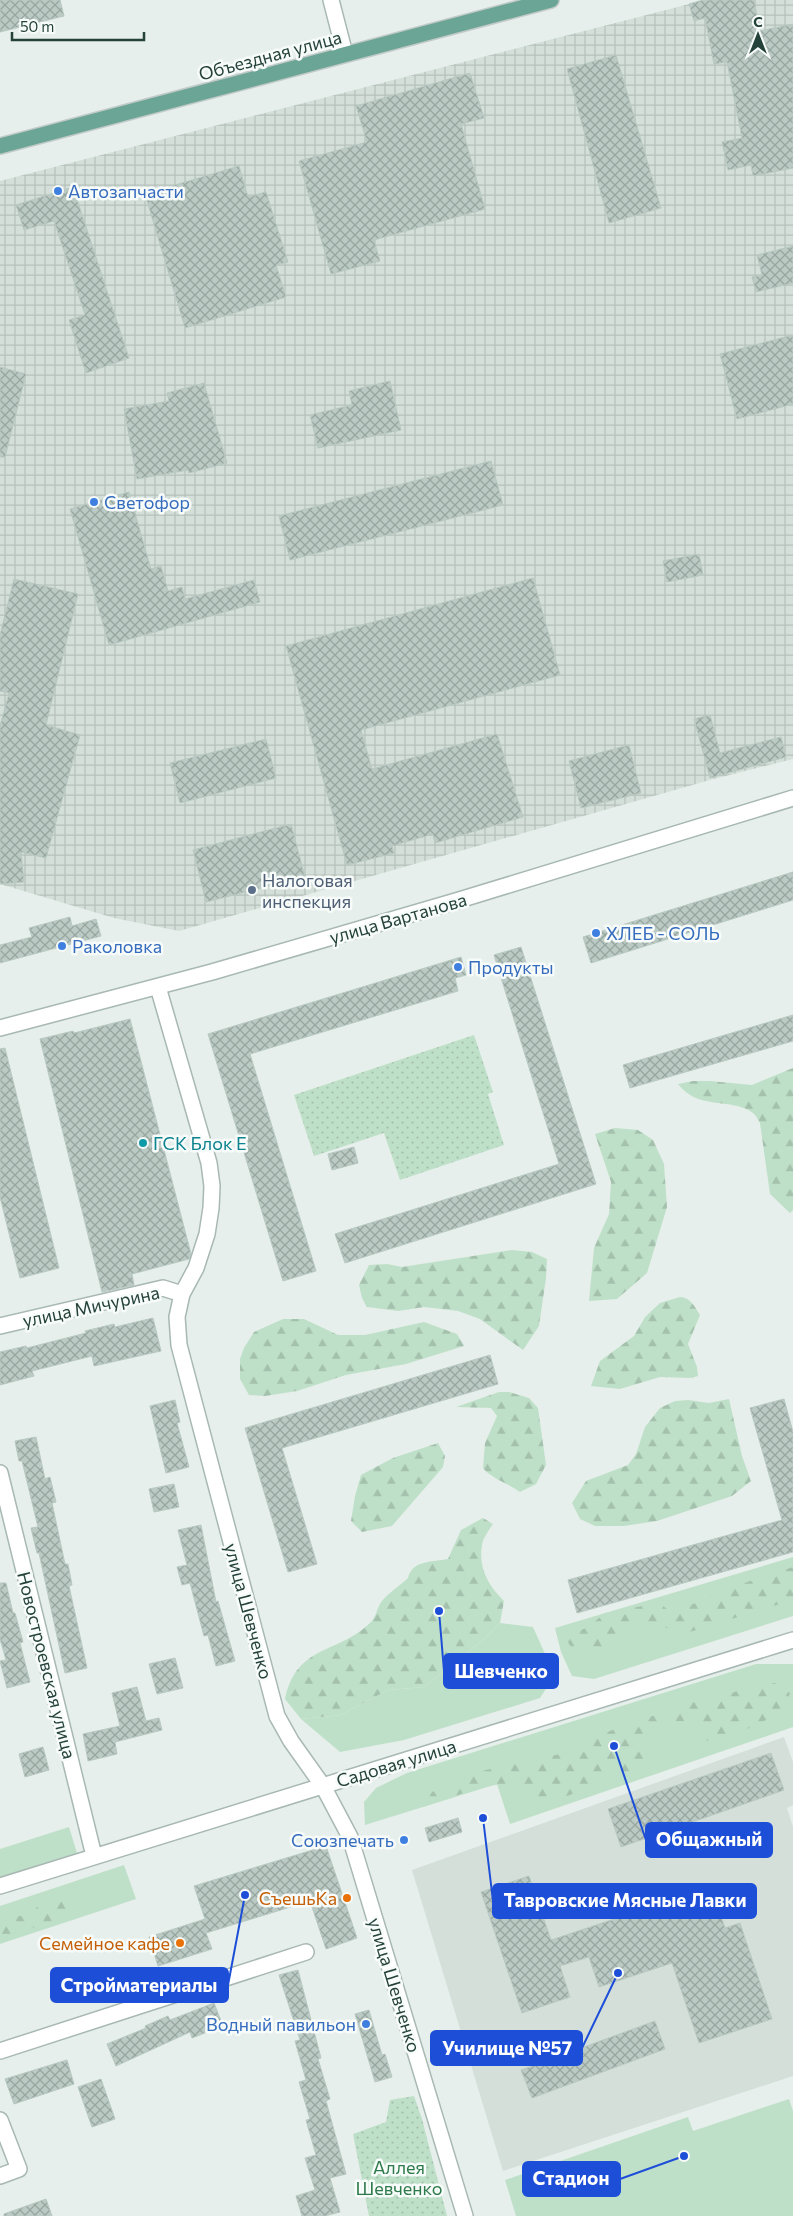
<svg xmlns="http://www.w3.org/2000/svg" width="793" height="2216" font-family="Commissioner,sans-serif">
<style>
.built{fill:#d4dfda}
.industrial{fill:url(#industrial-grid)}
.green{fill:#bfe0c8}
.forest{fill:url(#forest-firs)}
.park{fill:url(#park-dots)}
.building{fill:url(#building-cross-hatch);stroke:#b8c9c2}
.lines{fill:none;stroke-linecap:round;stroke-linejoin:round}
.minor-casing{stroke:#a8b8b2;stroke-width:18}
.major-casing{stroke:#c2cac8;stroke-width:18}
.minor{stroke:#fff;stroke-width:15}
.major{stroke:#6aa596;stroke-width:15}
.shop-dot{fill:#3f7fe0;stroke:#f7fbf9;stroke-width:2}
.service-dot{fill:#5c6f8a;stroke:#f7fbf9;stroke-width:2}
.culture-dot{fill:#0f9aa8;stroke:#f7fbf9;stroke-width:2}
.food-dot{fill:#e8710a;stroke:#f7fbf9;stroke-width:2}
.labels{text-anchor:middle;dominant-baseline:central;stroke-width:5;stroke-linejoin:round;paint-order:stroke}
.street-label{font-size:18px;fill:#24423a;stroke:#f7fbf9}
.shop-label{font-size:18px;fill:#366cbe;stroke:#f7fbf9;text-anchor:start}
.service-label{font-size:18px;fill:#4e5e75;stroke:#f7fbf9;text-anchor:start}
.culture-label{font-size:18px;fill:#0d838f;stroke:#f7fbf9;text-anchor:start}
.food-label{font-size:18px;fill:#c56008;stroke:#f7fbf9;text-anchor:end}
.park-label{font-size:18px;fill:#2d7a4b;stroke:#f7fbf9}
.leader{fill:none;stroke:#1d4ed8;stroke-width:2}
.callout-dot{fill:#1d4ed8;stroke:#f7fbf9;stroke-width:2}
.callout{fill:#1d4ed8;stroke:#1d4ed8;stroke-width:2}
.callout-label{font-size:19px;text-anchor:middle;font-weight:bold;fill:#fff}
</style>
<defs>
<pattern id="industrial-grid" width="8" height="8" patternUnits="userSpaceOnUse" patternTransform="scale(1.25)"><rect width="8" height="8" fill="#d4dfda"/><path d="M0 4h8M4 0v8" fill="none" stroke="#b6c1bc"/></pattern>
<pattern id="forest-firs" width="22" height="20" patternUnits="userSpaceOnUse" patternTransform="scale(1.25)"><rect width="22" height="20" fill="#bfe0c8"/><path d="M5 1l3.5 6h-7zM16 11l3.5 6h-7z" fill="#a4c1ad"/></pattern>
<pattern id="park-dots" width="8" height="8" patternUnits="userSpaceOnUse" patternTransform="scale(1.25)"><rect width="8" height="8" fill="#bfe0c8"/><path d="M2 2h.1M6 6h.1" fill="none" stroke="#a4c1ad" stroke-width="1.8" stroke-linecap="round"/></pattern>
<pattern id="building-cross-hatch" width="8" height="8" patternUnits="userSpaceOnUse" patternTransform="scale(1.25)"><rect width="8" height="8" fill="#bbcac4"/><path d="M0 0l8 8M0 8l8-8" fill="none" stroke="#98a6a0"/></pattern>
</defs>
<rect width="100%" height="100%" fill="#e6efeb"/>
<path class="built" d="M784 1737 793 1762V1805L787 1808 793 1827V2076L503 2171 412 1870Z"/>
<path class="industrial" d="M705 0H793V759L710 780 179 931 114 918 0 884V181Z"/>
<path class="green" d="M793 1557V1616L594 1679 572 1676 561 1652 555 1628Z
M500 1623 533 1627 546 1656 551 1681 540 1698 404 1740 340 1752 301 1719 341 1715 388 1690 424 1687 488 1636Z
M756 1664H793V1727L510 1824 497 1784 365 1825 364 1802 376 1788 407 1773Z
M69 1827 77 1853 0 1877V1849Z
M124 1865 136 1899 0 1944V1906Z
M789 2099 793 2111V2216H516L505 2180 688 2117 693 2131Z"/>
<path class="forest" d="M793 1068V1210L790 1213 770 1194 760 1123C758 1120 756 1115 753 1113 732 1097 698 1111 678 1084L693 1081H710L752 1085Z
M615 1128 638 1130 653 1140 664 1164 667 1207 647 1273 617 1299 589 1301 594 1248 609 1214 611 1182 595 1134Z
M512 1250 532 1252 547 1259 546 1278 539 1326 523 1350 480 1319 458 1311 424 1307 398 1311 367 1307 362 1298 359 1285 369 1265 387 1264 402 1267Z
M680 1297C690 1297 695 1307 700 1315L688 1344 697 1367 698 1376 691 1378 660 1377 620 1389 591 1386 600 1361 634 1336 645 1317 660 1303Z
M283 1319H304L338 1335H365L424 1322 457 1334 464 1346 406 1364 346 1375 297 1391 265 1396 249 1395 240 1379V1359L244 1348 254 1332Z
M499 1392H509L529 1398 538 1408 546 1465 536 1484 520 1492C508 1483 492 1479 483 1468L485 1443 497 1416 491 1408 456 1407Z
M729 1399 742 1456 751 1481 732 1496 657 1521 624 1526H595L580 1519 572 1503 586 1481 628 1465 636 1454 645 1427 660 1408 675 1401 688 1400 709 1403Z
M438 1443 445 1456 443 1467 392 1526 362 1532 351 1521 355 1496 361 1475 393 1458Z
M483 1518 493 1524C489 1530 483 1538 482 1545 478 1569 489 1586 504 1601L500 1623 488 1636 424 1687 388 1690 341 1715 301 1719 285 1699C297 1643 339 1655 372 1621 376 1616 377 1609 380 1604 386 1594 400 1586 408 1578 412 1560 433 1562 448 1559L461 1530Z
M793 1567V1600L683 1634 650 1622H640L624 1628 620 1643C603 1650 573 1662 566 1637L588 1627 605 1613 659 1603 671 1612 701 1601 726 1589Z
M775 1683 790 1693 782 1716C775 1718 766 1719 759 1723 740 1732 725 1744 702 1740L695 1723C673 1720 655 1718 640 1738L649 1757 639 1769 597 1780 570 1795 551 1799 540 1805 535 1802 526 1786C497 1777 452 1798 423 1807L432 1792 477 1772 574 1751 610 1731 689 1703 720 1698 754 1684Z
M71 1897 79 1900 77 1912 0 1940V1916H23L33 1914C38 1898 56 1899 71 1897Z"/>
<path class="park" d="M474 1035 493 1092 488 1094 504 1145 400 1180 384 1133 314 1156 294 1095Z
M414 2096 422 2119 447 2216H369L353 2134 386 2122 390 2100Z"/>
<path class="building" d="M0 0H60L64 16 0 32Z
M703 0H754L760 31 793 24V168L753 176 751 165 728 170 722 142 742 138 727 62 714 64 705 18 694 21 689 4Z
M616 55 661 208 609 223 567 69Z
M470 73 484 118 461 124 485 209 374 240 380 261 331 274 299 161 367 142 356 106Z
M239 166 248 197 266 192 288 262 276 265 286 297 185 328 145 194Z
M73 187 129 358 86 373 69 320 85 315 54 221 24 230 16 205Z
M793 246V283L756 292 752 277 762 275 757 255Z
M793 335V404L737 419 720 354Z
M0 367 26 374 5 457H0Z
M390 381 401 430 318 448 310 415 352 405 349 391Z
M204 383 227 463 189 473 188 470 137 479 124 409 169 401 167 393Z
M491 461 503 505 290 560 279 516Z
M129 492 151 569 161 566 168 591 182 587 185 599 254 580 260 602 109 645 70 509Z
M699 554 703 575 667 582 663 561Z
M533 578 560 675 361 730 372 769 497 734 523 817 435 843 433 834 392 846 394 853 347 865 286 646Z
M14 579 78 594 46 725 80 735 46 858 21 852 24 882 0 884V726L9 693 0 691V635Z
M710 715 720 753 781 737 786 757 710 778 694 719Z
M266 739 276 778 180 803 170 763Z
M629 745 641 793 581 808 569 761Z
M291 824 305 877 206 902 193 850Z
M793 872V900L591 963 583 937Z
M70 917 72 926 96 919 101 936 0 963V945L32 937 29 928Z
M521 947 596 1184 345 1263 335 1234 559 1164 494 955Z
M461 957 466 975 455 978 458 991 250 1054 316 1271 283 1281 208 1034Z
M793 1015V1041L630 1088 623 1065Z
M130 1019 191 1254 189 1259 132 1274 134 1285 102 1292 40 1039 73 1031 74 1033Z
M5 1048 59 1268 20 1278 0 1197V1049Z
M354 1147 358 1163 332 1170 328 1154Z
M153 1318 161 1351 94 1366 92 1356 32 1371 34 1376 0 1385V1352L26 1346 27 1348 86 1333 85 1331 114 1324 115 1327Z
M490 1355 498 1384 282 1448 317 1564 288 1572 245 1428Z
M784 1399 793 1432V1552L577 1613 568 1580 782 1520 750 1408Z
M175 1400 180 1422 177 1423 189 1467 166 1473 150 1406Z
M36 1437 45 1479 50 1477 56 1502 52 1503 65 1564H68L72 1585 69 1586 87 1668 65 1673 39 1553H37L31 1528 38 1527 22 1461H19L15 1441Z
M174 1484 179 1507 154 1512 149 1489Z
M201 1525 216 1602 218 1601 235 1661 216 1666 208 1635 204 1636 190 1583 182 1585 177 1567 187 1565 178 1530Z
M0 1583H6L13 1613H15L23 1642 20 1643 30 1682 7 1688 0 1661 6 1660 0 1639Z
M175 1658 183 1688 157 1694 149 1664Z
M137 1687 146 1721 159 1718 162 1730 115 1742 117 1754 88 1761 83 1734 120 1726 112 1693Z
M43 1747 49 1770 25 1777 19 1754Z
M771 1753 784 1790 621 1847 608 1809Z
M458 1818 462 1832 429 1842 425 1828Z
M326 1846 357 1938 326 1949 310 1901 206 1933 212 1949 158 1966 149 1937 205 1919 194 1886Z
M529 1876 551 1940 711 1887 725 1928 740 1923 772 2019 699 2043 672 1963 599 1987 589 1957 560 1966 570 1997 522 2013 481 1892Z
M298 1970 321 2058 318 2059 330 2099 326 2101 346 2174 330 2178 340 2212 325 2216H302L296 2196 315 2190 305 2158 316 2155 306 2120 310 2119 299 2082 306 2080 295 2041 300 2040 279 1975Z
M214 2003 223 2026 192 2038 190 2032 116 2066 107 2044 146 2028 145 2026 168 2016 170 2020Z
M369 2010 382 2055 385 2054 392 2077 375 2082 355 2014Z
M655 2021 665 2049 532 2098 521 2070Z
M67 2060 74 2084 14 2104 5 2079Z
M101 2079 115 2119 92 2127 78 2087Z
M46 2199 52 2216H4V2214Z"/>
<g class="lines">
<defs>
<path id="minor" d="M331 0 345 54
M158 987 209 1163 212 1186 211 1208 207 1234 196 1268 182 1294 177 1317 179 1345 277 1716 291 1741 323 1786 350 1837 465 2216
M0 1028 212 972 456 901 793 798
M0 1326 163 1288 182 1294
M0 1473 94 1856
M0 1886 793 1640
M0 2051 306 1952
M0 2120 19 2169 0 2176"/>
<path id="major" d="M0 146 551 0"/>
</defs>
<use href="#minor" class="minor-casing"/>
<use href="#major" class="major-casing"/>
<use href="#minor" class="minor"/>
<use href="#major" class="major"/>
</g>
<g class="shop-dot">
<circle cx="58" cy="191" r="5"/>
<circle cx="94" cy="502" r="5"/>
<circle cx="596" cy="933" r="5"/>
<circle cx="62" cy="946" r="5"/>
<circle cx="458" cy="967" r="5"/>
<circle cx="404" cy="1840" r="5"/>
<circle cx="366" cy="2024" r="5"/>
</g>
<circle class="service-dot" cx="252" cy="890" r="5"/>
<circle class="culture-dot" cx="143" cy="1143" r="5"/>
<g class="food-dot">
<circle cx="347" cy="1898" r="5"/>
<circle cx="180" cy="1943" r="5"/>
</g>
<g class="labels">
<g class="street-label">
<text transform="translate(270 55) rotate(-15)">Объездная улица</text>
<text transform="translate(398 918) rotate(-16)">улица Вартанова</text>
<text transform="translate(91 1306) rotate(-12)">улица Мичурина</text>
<text transform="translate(249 1611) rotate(75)">улица Шевченко</text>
<text transform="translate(47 1665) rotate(76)">Новостроевская улица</text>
<text transform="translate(396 1763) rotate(-17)">Садовая улица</text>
<text transform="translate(395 1985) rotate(73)">улица Шевченко</text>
</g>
<g class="shop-label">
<text x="68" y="191">Автозапчасти</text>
<text x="104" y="502">Светофор</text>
<text x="606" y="933">ХЛЕБ - СОЛЬ</text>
<text x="72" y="946">Раколовка</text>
<text x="468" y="967">Продукты</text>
<text x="394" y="1840" text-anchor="end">Союзпечать</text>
<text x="356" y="2024" text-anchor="end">Водный павильон</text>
</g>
<g class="service-label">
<text x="262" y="880">Налоговая<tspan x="262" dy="21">инспекция</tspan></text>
</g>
<g class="culture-label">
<text x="153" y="1143">ГСК Блок Е</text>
</g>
<g class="food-label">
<text x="337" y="1898">СъешьКа</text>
<text x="170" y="1943">Семейное кафе</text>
</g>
<g class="park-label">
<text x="399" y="2167">Аллея<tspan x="399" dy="21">Шевченко</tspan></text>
</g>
</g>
<path class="leader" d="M439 1611L444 1671M614 1746L646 1840M483 1818L493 1901M245 1895L228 1985M618 1973L582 2048M684 2156L620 2179"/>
<g class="callout-dot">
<circle cx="439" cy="1611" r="5"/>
<circle cx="614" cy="1746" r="5"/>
<circle cx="483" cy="1818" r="5"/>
<circle cx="245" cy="1895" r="5"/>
<circle cx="618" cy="1973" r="5"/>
<circle cx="684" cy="2156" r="5"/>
</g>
<g class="callout">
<rect x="444" y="1654" width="114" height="34" rx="5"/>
<rect x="646" y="1823" width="126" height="34" rx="5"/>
<rect x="493" y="1884" width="263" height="34" rx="5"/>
<rect x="51" y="1968" width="177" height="34" rx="5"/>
<rect x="431" y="2031" width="151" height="34" rx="5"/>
<rect x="523" y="2162" width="97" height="34" rx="5"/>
</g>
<g class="callout-label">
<text x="501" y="1678">Шевченко</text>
<text x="709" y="1846">Общажный</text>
<text x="625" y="1907">Тавровские Мясные Лавки</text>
<text x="139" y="1992">Стройматериалы</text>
<text x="507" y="2055">Училище №57</text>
<text x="571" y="2185">Стадион</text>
</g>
<g transform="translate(758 35)" stroke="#f7fbf9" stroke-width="4" paint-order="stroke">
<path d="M0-4L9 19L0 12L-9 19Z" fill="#24423a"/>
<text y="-8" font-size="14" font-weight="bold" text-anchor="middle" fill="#24423a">С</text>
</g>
<path d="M12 32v8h132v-8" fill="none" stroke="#24423a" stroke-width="2.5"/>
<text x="20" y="32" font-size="15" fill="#24423a" stroke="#f7fbf9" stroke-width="4" paint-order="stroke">50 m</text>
</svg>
